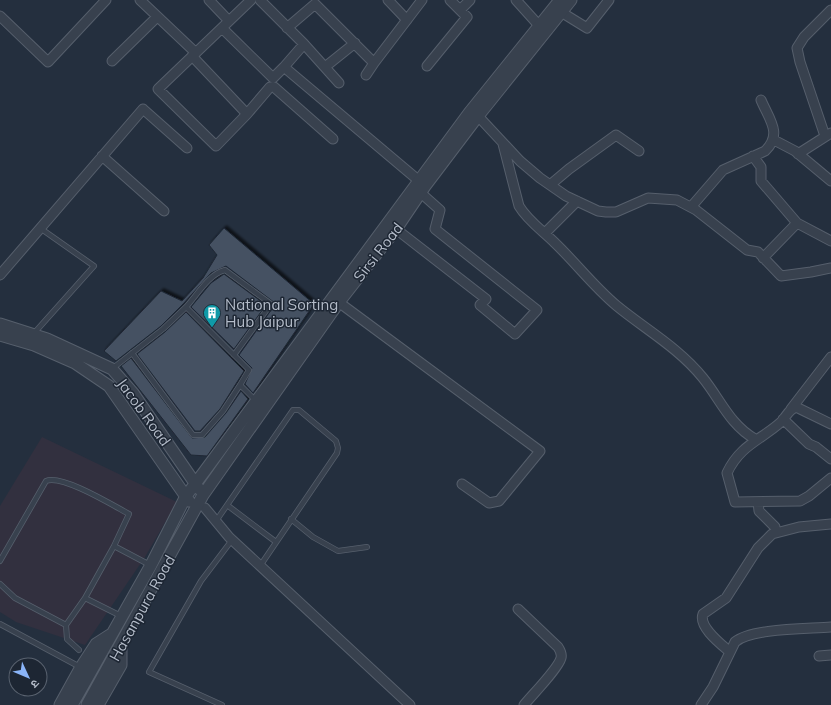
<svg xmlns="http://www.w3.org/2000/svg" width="831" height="705" font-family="Mulish,'Noto Sans Devanagari',sans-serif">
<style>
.medical{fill:#32303f}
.building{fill:#455162;stroke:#1f2835;filter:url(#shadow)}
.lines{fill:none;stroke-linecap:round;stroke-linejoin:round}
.service-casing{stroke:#565f6c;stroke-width:6}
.minor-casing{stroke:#565f6c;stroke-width:11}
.tertiary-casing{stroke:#565f6c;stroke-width:13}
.service{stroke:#38414e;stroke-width:4.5}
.minor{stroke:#38414e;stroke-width:9}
.tertiary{stroke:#38414e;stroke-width:11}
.labels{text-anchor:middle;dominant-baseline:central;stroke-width:3;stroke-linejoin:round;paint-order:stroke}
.street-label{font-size:15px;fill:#b4bcc9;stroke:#1d2633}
.poi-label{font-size:15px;fill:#b4bcc9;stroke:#1d2633;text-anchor:start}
</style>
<defs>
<filter id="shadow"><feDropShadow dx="2.5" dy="-2.5" stdDeviation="1" flood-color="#0009"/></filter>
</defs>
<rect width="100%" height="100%" fill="#242f3e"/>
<path class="medical" d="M42 437 177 502 145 557 85 645 16 622 0 612V506Z"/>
<path class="building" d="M224 228 314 304 253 393 245 384 252 368 239 355 274 306 275 303 226 266 211 273 183 304 161 326 116 361 104 351 161 291 182 301 203 278 217 255 209 245Z
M224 274 266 305 234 349 191 307 211 283Z
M186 312 244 371 220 409 200 431H195L137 354 165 332Z
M131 358 192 438 205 437 226 413 241 391 248 399 207 456 191 455 121 366Z"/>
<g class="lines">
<defs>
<path id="service" d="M186 307C197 295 209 274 225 270L271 304 234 355
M36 335V331L94 266 40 228
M132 353 193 435H202L223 411 240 385 256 401
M113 368 163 329 186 307 249 370 240 385
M227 505 276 542
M291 519 313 537 338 551 367 547
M216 521 293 410H299L336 441 338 448 337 453 260 566
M114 546 150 565
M0 561 46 481C62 474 114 506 129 514L114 546 85 598 121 616
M0 584 15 598 66 625 85 598
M0 624 80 667
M66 625 67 639 79 650
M222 705 149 672 201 581 232 540"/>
<path id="minor" d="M140 0 196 53
M209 0 229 21
M260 0 304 44 284 67
M388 0 407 20
M516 0 543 30
M460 10 470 0
M561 12 587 28 609 0
M0 16 48 62 106 0
M222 28 273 78 284 67 424 185
M287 28 315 4 374 63 422 0
M304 44 339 83
M192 56 247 114 216 146 158 89 251 0
M112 61 157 17
M427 66 467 17 450 0
M325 67 355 43
M366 75 374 63
M247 114 270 87H274L333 139
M478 116 520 161 540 178 566 196 598 211 606 212H616L648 198 677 200 696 210 747 250 758 252 781 276 811 272 831 268
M825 136 800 62 797 48 804 37 831 10
M774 140 795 151 831 181
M503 144 519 206C528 221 543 231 555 243 576 263 594 287 617 306 645 329 679 348 703 378 720 399 730 425 755 439
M798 154 831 133
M102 156 164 211
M753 156 761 167V181L797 223 831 241
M550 185 569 169 616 135 639 151
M691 207 723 170 765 151C783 134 769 119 761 100
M396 229 486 299 480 305 515 334 537 310 435 229 440 210 422 194
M545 233 577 201
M763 258 797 223
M0 275 143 109 187 148
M333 298 540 451 499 501 489 503 462 484
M791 409 831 357
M783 419 809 444 816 447 831 459
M831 424 796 407C788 410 787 416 781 422 761 440 740 445 727 473L735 502 800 501 809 496 831 478
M758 502 759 511 775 527
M205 508 229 537 410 705
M518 609 558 647C560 650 562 654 561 658 558 669 532 695 524 705
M730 652C722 645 698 627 703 614L726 598 758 548 772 534 799 527 831 524
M819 656 831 655
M701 705 713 687 735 642C751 628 808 629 831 627"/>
<path id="tertiary" d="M0 324 47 339 112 369 133 393 199 489
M0 335 34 345 75 363 109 386 189 501
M60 705 81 667 96 644 110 635
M72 705 151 565 186 496 204 472 469 113 560 0
M87 705 203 495 339 302 396 229 425 186 478 116 571 0
M98 705 121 665V649"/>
</defs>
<use href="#service" class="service-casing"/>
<use href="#minor" class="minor-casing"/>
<use href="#tertiary" class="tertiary-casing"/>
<use href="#service" class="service"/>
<use href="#minor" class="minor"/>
<use href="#tertiary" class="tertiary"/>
</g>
<defs>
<symbol id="building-pin" viewBox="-11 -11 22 30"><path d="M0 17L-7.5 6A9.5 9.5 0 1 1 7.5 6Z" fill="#0f9aa8" stroke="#1d2633"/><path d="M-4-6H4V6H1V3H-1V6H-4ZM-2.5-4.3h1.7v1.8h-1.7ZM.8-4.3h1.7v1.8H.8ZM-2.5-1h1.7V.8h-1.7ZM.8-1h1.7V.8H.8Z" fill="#fff"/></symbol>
</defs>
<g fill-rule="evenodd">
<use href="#building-pin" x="202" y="303" width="20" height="27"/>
</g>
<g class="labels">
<g class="street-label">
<text transform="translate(378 252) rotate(-52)">Sirsi Road</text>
<text transform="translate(144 412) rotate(54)">Jacob Road</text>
<text transform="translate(142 608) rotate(-61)">Hasanpura Road</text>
</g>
<g class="poi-label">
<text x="225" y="304">National Sorting<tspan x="225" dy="17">Hub Jaipur</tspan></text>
</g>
</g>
<g transform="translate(28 677) rotate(134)"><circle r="19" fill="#1d2633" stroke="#59626f"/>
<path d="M0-3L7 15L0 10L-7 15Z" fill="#8ab4f8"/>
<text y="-6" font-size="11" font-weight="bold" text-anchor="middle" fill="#b4bcc9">उ</text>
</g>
</svg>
